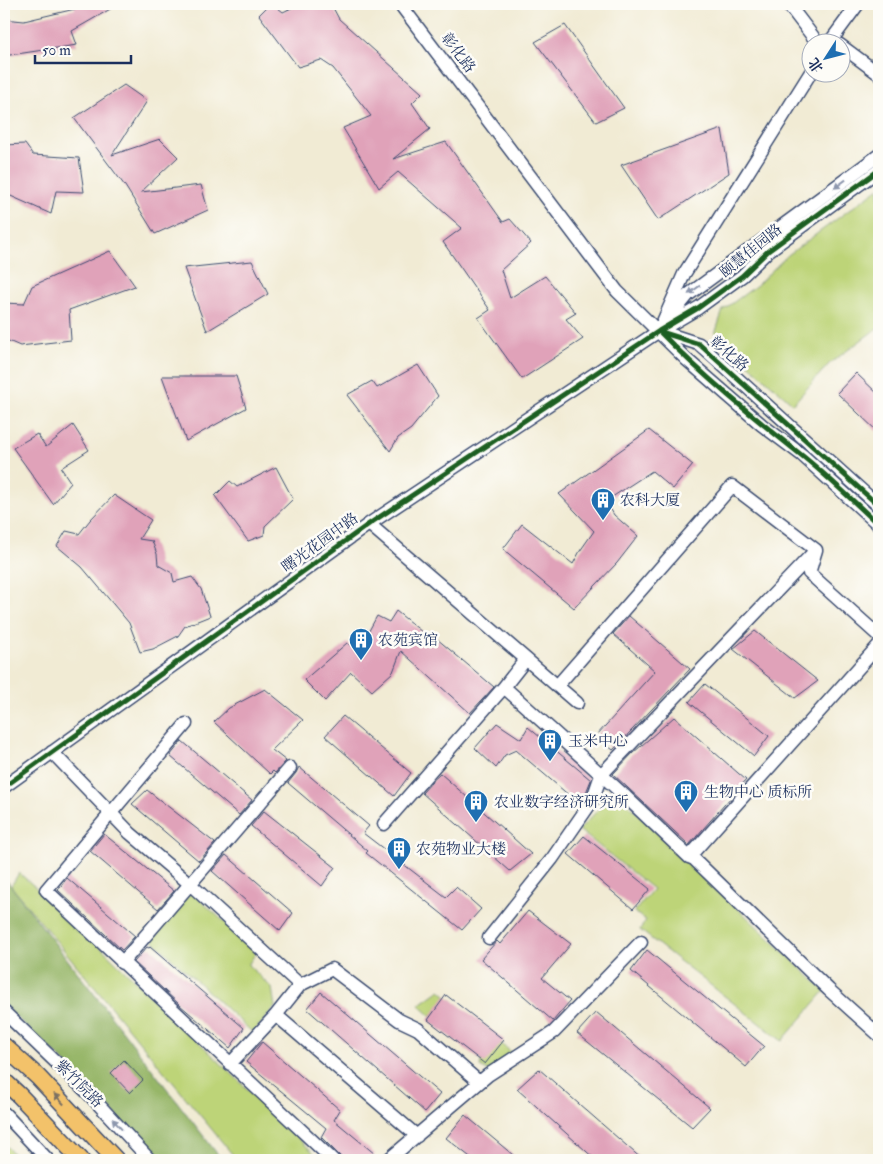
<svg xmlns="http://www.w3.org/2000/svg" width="883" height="1164" font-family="'IM FELL Double Pica','Noto Serif SC',serif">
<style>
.green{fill:#bdd478;stroke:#6c826b}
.forest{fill:#96b668;stroke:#587263}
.building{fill:#e0a2b9}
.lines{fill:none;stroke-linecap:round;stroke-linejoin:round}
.minor-casing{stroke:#3b4b70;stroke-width:15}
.major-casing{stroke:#3b4b70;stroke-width:19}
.minor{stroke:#fff;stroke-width:12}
.major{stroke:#f3c26a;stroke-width:16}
.cycleway-casing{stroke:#fdfcf7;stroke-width:8}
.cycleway{stroke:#1b5e20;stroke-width:5}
.oneway{fill:#8d97ae}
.oneway2{fill:#7c7163}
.labels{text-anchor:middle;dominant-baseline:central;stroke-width:5;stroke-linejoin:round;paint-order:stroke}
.street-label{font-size:15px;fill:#1b2f5e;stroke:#fdfcf7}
.poi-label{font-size:15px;fill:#1b2f5e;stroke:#fdfcf7;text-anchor:start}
</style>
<rect width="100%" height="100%" fill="#fdfcf7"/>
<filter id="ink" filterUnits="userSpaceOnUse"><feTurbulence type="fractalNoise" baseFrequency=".02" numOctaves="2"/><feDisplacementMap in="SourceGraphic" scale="10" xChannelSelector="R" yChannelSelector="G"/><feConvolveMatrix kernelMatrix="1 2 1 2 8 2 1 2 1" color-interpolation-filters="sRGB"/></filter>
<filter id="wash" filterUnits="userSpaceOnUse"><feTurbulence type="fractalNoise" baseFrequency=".0096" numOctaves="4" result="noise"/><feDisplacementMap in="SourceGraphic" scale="20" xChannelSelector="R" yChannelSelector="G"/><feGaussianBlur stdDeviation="1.12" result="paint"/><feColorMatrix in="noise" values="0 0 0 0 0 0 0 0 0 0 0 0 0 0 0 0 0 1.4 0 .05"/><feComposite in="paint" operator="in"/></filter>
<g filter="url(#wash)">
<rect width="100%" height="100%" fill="#f1ebd4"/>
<path class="green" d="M879 188V327L829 364 793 404 715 334 723 310 757 285 788 255Z
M615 792 825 991 782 1041 640 930 646 920 634 912 653 889 579 830Z
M19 873 61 909 321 1160H237L11 886Z
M191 892 257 951 248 965 272 988 275 1007 253 1033 151 939Z
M440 990 512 1053 490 1072 480 1067 481 1061 419 1005Z
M4 1143V1144L20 1160H4Z"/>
<path class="forest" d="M4 877 222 1160H153L99 1094 4 1006Z"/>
<g id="blocks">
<path class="building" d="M74 4H119L72 31 77 45 10 55 4 54V19L24 21 75 9Z
M270 4H273L283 12 300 4H331L339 19 422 93 412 103 430 129 393 159 446 142 503 222 510 219 531 243 501 270 510 298 545 276 576 313 566 319 583 339 522 379 478 318 490 310 443 242 462 228 398 172 379 188 343 128 371 116 333 68 321 60 298 67 259 15Z
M565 25 624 108 596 122 535 42Z
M124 85 147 101 112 155 160 139 178 157 141 192 201 185 208 210 155 234 125 186 74 118Z
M722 129 729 173 658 220 621 165Z
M25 144 33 155 79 158 84 192 56 191 51 214 4 193V145Z
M110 251 135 286 69 310 71 340 20 346 4 339V303L24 304 32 286Z
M252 261 268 294 207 331 184 268Z
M418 365 438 396 411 429 398 438 390 451 347 395 372 381 377 388Z
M856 373 879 395V433L837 393Z
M162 376H236L246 408 186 441Z
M73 425 89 450 61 468 71 483 53 504 13 448 37 434 46 447Z
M649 430 693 465 673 489 652 471 606 501 614 515 638 536 617 563 574 608 503 549 522 524 573 564 580 551 594 531 559 494Z
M276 467 293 499 265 526 264 535 248 541 215 496 230 481 237 487Z
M114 495 151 520 139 539 152 541 157 554 158 565 172 573 174 582 192 577 201 589 210 616 185 626 178 636 153 649 140 652 129 623 82 567 57 546 66 531 79 534 90 520Z
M396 611 427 636 430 633 494 687 470 713 401 651 393 672 372 691 351 672 325 701 304 680 347 643 358 651 377 616 389 622Z
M629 616 690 669 613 750 596 736 655 671 613 634Z
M755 631 818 681 795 698 733 649Z
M705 684 769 736 754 756 689 702Z
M265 689 303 720 272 750 286 761 275 773 273 771 270 774 214 722 229 708Z
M343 716 411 773 394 796 325 736Z
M674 717 746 780 689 845 613 774 633 753Z
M497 723 521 739 528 727 591 780 585 795 578 803 516 750 505 755 496 768 475 748Z
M182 741 252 800 239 815 170 756Z
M299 767 369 826 363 833 446 897 456 887 481 909 462 930 366 853 368 851 288 783 296 773Z
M440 773 531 854 510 871 422 793Z
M147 790 215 843 199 861 132 804Z
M264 811 335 867 322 886 251 826Z
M104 834 174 891 158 909 90 851Z
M584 836 650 889 633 909 568 854Z
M226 855 293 913 280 931 212 871Z
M67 878 135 936 122 950 58 890Z
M528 911 571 944 542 978 570 1001 553 1021 481 959 497 941 500 944Z
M147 947 149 948 150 947 244 1028 230 1048 180 1005 134 962Z
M647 950 764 1046 746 1067 631 971Z
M321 992 440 1094 425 1112 307 1009Z
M446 995 504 1040 485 1064 428 1020Z
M596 1012 710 1108 692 1127 577 1033Z
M262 1042 340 1110 334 1120 375 1154 370 1160H344L321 1137 326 1128 246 1062Z
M124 1060 143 1080 130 1093 111 1073Z
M539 1069 643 1160H596L517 1089Z
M465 1115 519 1160H474L446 1138Z"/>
</g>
</g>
<g filter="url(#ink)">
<use href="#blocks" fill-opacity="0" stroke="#3b4b70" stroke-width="1"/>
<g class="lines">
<defs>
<path id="minor" d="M400 4 617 291 686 359 762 425 802 455 879 525
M788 4 817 42
M830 42 858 4
M840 45 879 74
M670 317 688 295 879 155
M659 331 684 274 811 72
M662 332 699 344 879 506
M369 524 577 703
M526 659 504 687 626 797 689 857 694 859 829 990 879 1035
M557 686 732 486 816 550
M186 724 46 890 333 1160
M52 752 130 833 190 884 300 985 276 1015 417 1136
M4 787 369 524 659 331 698 308 742 276 768 251 879 170
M384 824 504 687
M689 857 879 645
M489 938 552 859 592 801 601 775 816 550 809 573 879 636
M122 963 290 768
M300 985 332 969 399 1020 418 1029 479 1082
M4 1012 87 1092 150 1160
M230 1064 276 1015
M4 1113 48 1160
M388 1160 488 1075 554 1032 641 942"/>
<path id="major" d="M4 1046 38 1077 116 1160
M4 1081 19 1095 81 1160"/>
</defs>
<use href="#minor" class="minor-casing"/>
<use href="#major" class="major-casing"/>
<use href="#minor" class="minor"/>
<use href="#major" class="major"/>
<defs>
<path id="cycleway" d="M659 331C703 376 751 415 800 454 828 476 853 501 879 525
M661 332 699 344 879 506
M4 787 369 524 659 331 698 308 742 276 768 251 879 170"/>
</defs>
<use href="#cycleway" class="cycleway-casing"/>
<use href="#cycleway" class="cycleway"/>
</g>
<defs><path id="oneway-solid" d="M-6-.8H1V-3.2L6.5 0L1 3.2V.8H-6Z" transform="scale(1.25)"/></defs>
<g class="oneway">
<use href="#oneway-solid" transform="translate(840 184) rotate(144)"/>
<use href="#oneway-solid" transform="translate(694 290) rotate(144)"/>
<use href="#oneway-solid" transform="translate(117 1124) rotate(-132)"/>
</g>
<use class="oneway2" href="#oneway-solid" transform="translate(59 1099) rotate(-133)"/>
</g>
<defs>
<symbol id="building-pin" viewBox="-11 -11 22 30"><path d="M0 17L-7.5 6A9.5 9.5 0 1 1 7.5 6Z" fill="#1f6fb2" stroke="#fdfcf7"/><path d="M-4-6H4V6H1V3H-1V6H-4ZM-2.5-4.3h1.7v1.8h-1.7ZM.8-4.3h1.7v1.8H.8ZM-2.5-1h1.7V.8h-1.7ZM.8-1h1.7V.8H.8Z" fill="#fff"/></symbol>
</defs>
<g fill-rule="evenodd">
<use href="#building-pin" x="589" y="486" width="28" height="38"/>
<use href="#building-pin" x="347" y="626" width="28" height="38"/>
<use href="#building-pin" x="536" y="727" width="28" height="38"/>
<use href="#building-pin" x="672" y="778" width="28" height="38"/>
<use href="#building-pin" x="462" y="788" width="28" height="38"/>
<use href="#building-pin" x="385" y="835" width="28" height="38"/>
</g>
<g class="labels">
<g class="street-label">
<text transform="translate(458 53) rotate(53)">彰化路</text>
<text transform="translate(751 251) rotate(-39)">颐慧佳园路</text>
<text transform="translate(729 354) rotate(41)">彰化路</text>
<text transform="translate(320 543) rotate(-36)">曙光花园中路</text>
<text transform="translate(79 1084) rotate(45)">紫竹院路</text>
</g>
<g class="poi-label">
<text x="620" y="500">农科大厦</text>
<text x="378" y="640">农苑宾馆</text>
<text x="568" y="741">玉米中心</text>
<text x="704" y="792">生物中心 质标所</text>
<text x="494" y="802">农业数字经济研究所</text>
<text x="416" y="849">农苑物业大楼</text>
</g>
</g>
<rect width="883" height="1164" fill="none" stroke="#fdfcf7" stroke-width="20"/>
<g transform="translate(826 58) rotate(234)"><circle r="24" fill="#fdfcf7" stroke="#a3aaba"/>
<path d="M0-4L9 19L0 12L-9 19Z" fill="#1f6fb2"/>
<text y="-8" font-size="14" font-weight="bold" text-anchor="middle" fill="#1b2f5e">北</text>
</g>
<path d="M35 55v8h96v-8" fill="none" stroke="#1b2f5e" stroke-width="2.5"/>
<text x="42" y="55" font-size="15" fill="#1b2f5e" stroke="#fdfcf7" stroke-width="4" paint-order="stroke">50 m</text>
</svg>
